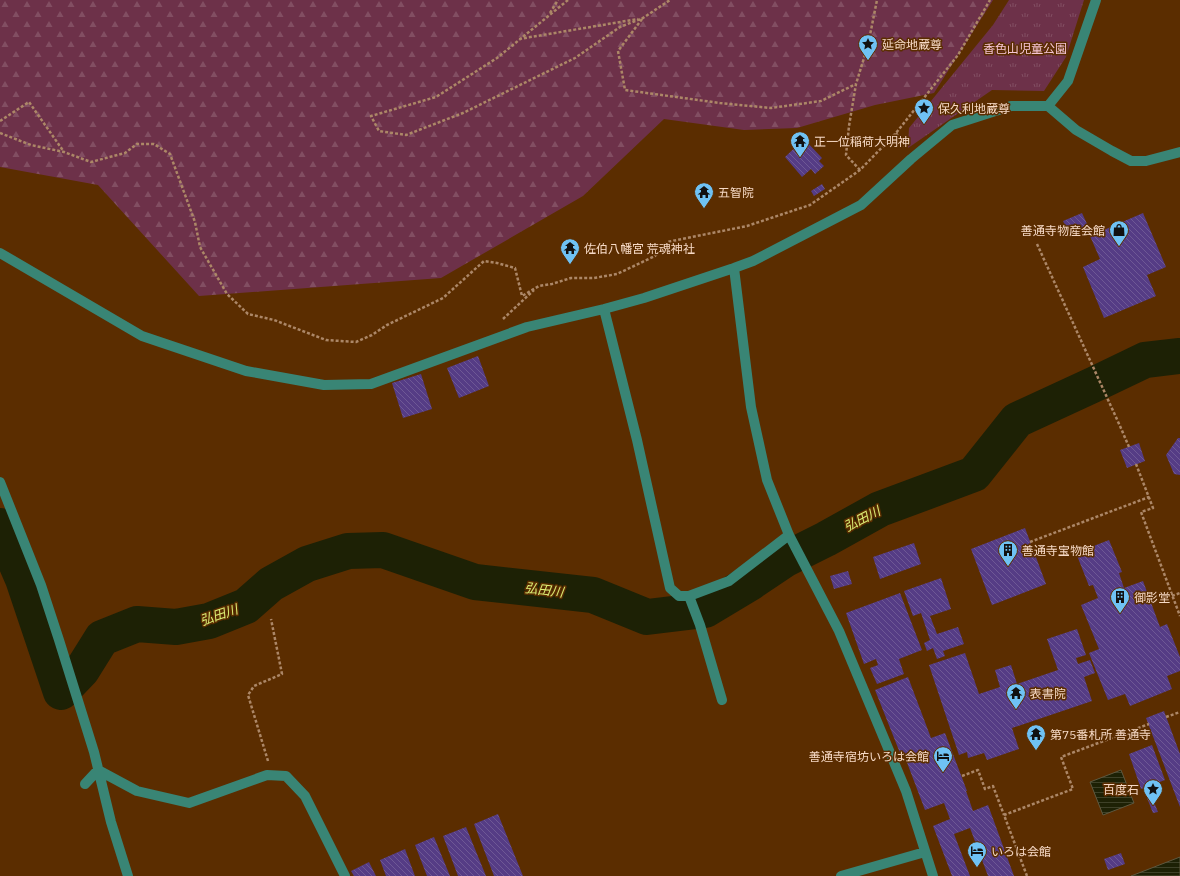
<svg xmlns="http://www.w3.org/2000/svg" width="1180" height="876" font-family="'IBM Plex Sans','Noto Sans JP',sans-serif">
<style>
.grass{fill:url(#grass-tufts)}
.forest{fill:url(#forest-firs)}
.water{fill:url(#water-rules);stroke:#5e583f}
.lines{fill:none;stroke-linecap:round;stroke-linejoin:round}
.river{stroke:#1d2105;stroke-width:36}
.building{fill:url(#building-back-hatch)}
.path{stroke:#ac8767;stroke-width:2.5;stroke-dasharray:3 2;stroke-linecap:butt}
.minor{stroke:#398575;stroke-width:10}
.labels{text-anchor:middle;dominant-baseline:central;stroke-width:3;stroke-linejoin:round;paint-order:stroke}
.poi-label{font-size:12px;fill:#f6d9c5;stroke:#5b2d00;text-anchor:start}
.park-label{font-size:12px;fill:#f6c5d5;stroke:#5b2d00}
.water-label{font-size:13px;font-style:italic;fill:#dbef76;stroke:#5b2d00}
</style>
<defs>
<pattern id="grass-tufts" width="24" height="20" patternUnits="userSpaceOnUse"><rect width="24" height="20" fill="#6d3149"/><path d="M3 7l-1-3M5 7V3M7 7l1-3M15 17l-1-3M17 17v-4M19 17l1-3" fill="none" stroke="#824e62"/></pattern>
<pattern id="forest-firs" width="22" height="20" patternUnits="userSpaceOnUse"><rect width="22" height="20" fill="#6d3149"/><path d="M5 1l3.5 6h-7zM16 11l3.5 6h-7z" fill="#824e62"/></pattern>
<pattern id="water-rules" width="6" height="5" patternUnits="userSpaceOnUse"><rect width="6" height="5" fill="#1d2105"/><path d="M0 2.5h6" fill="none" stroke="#3e4128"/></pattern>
<pattern id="building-back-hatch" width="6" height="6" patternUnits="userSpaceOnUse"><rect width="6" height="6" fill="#553c85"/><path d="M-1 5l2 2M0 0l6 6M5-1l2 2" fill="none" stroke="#6e5895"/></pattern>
</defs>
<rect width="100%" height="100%" fill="#5b2d00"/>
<path class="grass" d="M1009 0H1084L1066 57 1044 91 992 90 908 148 909 128 993 25Z"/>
<path class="forest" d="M0 0H993L934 93 875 105 797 128 744 130 664 119 583 196 441 278 199 296 98 185 0 167Z"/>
<path class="water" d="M1121 770 1134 803 1103 815 1090 782Z
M1180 857V876H1131Z"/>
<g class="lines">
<path class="river" d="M0 526 23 579 61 692 82 670 102 638 137 624 176 627 209 621 246 606 271 584 307 564 348 551 383 550 475 582 593 595 647 617 705 610 750 583 784 560 826 539 880 509 974 474 1017 420 1095 384 1145 360 1180 356"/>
</g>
<path class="building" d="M804 139 822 158 819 161 824 166 815 174 811 169 802 177 785 157Z
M822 184 825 189 814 196 811 191Z
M1082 213 1088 226 1069 234 1063 221Z
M1143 213 1166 267 1147 275 1156 296 1104 318 1083 267 1100 259 1090 236Z
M478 356 489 386 459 398 447 368Z
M421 374 432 409 403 418 392 383Z
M1178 438H1180V475L1174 474 1166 455Z
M1139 443 1145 461 1127 468 1120 450Z
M1025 528 1046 584 992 605 971 549Z
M1109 540 1122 572 1119 573 1124 588 1143 581 1160 627 1167 624 1180 657V671L1167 676 1172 689 1130 706 1125 694 1108 700 1089 653 1099 649 1081 605 1098 598 1093 585 1089 586 1076 553Z
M914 543 921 564 880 579 873 557Z
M848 571 852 584 834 589 830 576Z
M941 578 951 609 930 616 937 634 958 627 964 644 943 651 945 656 937 659 933 648 927 651 924 643 930 640 921 613 913 616 904 591Z
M900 593 922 650 899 659 904 674 877 684 870 668 878 665 876 659 864 664 846 613Z
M1077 629 1086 655 1076 658 1078 664 1090 660 1095 673 1084 677 1092 701 1012 728 1019 749 987 760 984 753 968 758 967 752 959 755 929 665 965 653 979 694 1000 687 995 670 1011 665 1017 684 1058 670 1047 639Z
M908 677 931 738 945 733 967 791H966L973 811 988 805 1014 876H988L970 828 954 834 970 876H952L933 826 950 819 944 803 925 810 903 752 900 753 875 690Z
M1164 711 1180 754V807L1146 718Z
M1152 745 1165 780 1141 789 1129 754Z
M1152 797 1158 812 1153 813 1147 798Z
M498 814 523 876H494L474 824Z
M466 827 486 876H458L443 836Z
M434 837 450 876H427L415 845Z
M405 849 415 876H386L380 860Z
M1121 853 1125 864 1108 870 1104 859Z
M369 862 376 876H354L351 871Z"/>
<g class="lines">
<path class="path" d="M568 0 497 58 436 97 371 116 379 131 406 135 463 113 575 58 620 27 643 18 670 0
M550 13 558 0
M642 19 618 51 625 90 720 103 771 108 821 101 856 84
M519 39 638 19
M0 121 29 102 64 152
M0 133 31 145 64 152 91 162 125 153 137 144H154L170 154 195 222 200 247 227 294 248 314 274 320 326 340 356 342 372 335 387 325 443 298 484 261 497 263 515 268 522 296 539 286 552 284 571 278H594L617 274 655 256 667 242 747 226 810 205 860 170 896 133 958 55 990 0
M896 133 904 146
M860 170 846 155 849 126 856 84 868 45 877 0
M1037 244 1120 426 1129 447
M503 319 534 290
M1136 464 1153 508 1141 512 1180 616
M1030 542 1149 497
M1172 596 1180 593
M1166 717 1180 712
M268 761 248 695 254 686 282 674 271 619
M962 776 978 770 985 789 993 786 1004 815
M1027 876 1004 815 1073 789 1061 757 1149 724"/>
<path class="minor" d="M1048 106 1068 81 1096 0
M0 253 142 336 246 371 324 385 371 384 527 327 604 309 644 298 734 268 753 261 861 205 911 159 952 125 1011 106H1048L1076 130 1112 151 1131 161H1146L1180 152
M734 268 751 407 767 480 789 535 839 631 906 791 933 876
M604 309 637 440 670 588 679 596H689L729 581 789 535
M0 482 41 585 59 640 94 752 111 822 128 876
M689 596 700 625 722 700
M85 784 98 770 137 791 189 803 267 775 286 776 305 796 345 876
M841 876 925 852"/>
</g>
<defs>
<symbol id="sight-pin" viewBox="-11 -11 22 30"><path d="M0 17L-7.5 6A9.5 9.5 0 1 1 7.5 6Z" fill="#6fc2f4" stroke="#5b2d00"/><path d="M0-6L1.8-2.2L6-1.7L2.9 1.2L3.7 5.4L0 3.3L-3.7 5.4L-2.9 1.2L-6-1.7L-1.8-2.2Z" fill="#111"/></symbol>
<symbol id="temple-pin" viewBox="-11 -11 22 30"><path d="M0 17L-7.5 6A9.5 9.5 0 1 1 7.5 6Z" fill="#6fc2f4" stroke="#5b2d00"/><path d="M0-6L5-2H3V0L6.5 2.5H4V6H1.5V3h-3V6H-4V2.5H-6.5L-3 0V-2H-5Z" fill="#111"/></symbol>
<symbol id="shop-pin" viewBox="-11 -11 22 30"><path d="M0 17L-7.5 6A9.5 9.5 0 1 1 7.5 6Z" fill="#6fc2f4" stroke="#5b2d00"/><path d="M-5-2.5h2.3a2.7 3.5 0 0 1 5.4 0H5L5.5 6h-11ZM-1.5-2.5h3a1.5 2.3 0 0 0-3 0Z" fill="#111"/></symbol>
<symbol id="building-pin" viewBox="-11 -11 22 30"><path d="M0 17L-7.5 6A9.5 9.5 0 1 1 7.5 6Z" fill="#6fc2f4" stroke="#5b2d00"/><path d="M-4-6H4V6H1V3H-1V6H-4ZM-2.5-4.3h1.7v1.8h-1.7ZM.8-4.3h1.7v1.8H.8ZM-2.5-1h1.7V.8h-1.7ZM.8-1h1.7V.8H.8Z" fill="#111"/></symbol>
<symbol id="hotel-pin" viewBox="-11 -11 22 30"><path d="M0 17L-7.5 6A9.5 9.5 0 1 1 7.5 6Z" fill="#6fc2f4" stroke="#5b2d00"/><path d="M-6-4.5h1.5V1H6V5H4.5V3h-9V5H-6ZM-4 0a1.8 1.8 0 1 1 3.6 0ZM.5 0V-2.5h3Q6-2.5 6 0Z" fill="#111"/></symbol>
</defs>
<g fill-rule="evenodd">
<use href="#sight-pin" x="857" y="33" width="22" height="30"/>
<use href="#sight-pin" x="913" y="97" width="22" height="30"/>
<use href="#temple-pin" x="789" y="130" width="22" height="30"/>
<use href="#temple-pin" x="693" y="181" width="22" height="30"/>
<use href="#shop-pin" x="1108" y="219" width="22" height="30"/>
<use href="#temple-pin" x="559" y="237" width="22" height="30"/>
<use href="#building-pin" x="997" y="539" width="22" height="30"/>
<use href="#building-pin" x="1109" y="586" width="22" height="30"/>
<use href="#temple-pin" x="1005" y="682" width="22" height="30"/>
<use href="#temple-pin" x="1025" y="723" width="22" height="30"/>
<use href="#hotel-pin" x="932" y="745" width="22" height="30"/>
<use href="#sight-pin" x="1142" y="778" width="22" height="30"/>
<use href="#hotel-pin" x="966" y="840" width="22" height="30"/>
</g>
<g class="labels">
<g class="poi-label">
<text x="882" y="44">延命地蔵尊</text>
<text x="938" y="108">保久利地蔵尊</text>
<text x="814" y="141">正一位稲荷大明神</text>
<text x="718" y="192">五智院</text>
<text x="1105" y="230" text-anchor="end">善通寺物産会館</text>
<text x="584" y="248">佐伯八幡宮 荒魂神社</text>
<text x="1022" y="550">善通寺宝物館</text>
<text x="1134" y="597">御影堂</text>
<text x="1030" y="693">表書院</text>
<text x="1050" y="734">第75番札所 善通寺</text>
<text x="929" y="756" text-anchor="end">善通寺宿坊いろは会館</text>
<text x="1139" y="789" text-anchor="end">百度石</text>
<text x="991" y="851">いろは会館</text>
</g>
<g class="park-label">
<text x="1025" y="48">香色山児童公園</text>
</g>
<g class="water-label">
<text transform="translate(862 519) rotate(-27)">弘田川</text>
<text transform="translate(544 590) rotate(7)">弘田川</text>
<text transform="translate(219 615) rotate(-19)">弘田川</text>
</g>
</g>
</svg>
